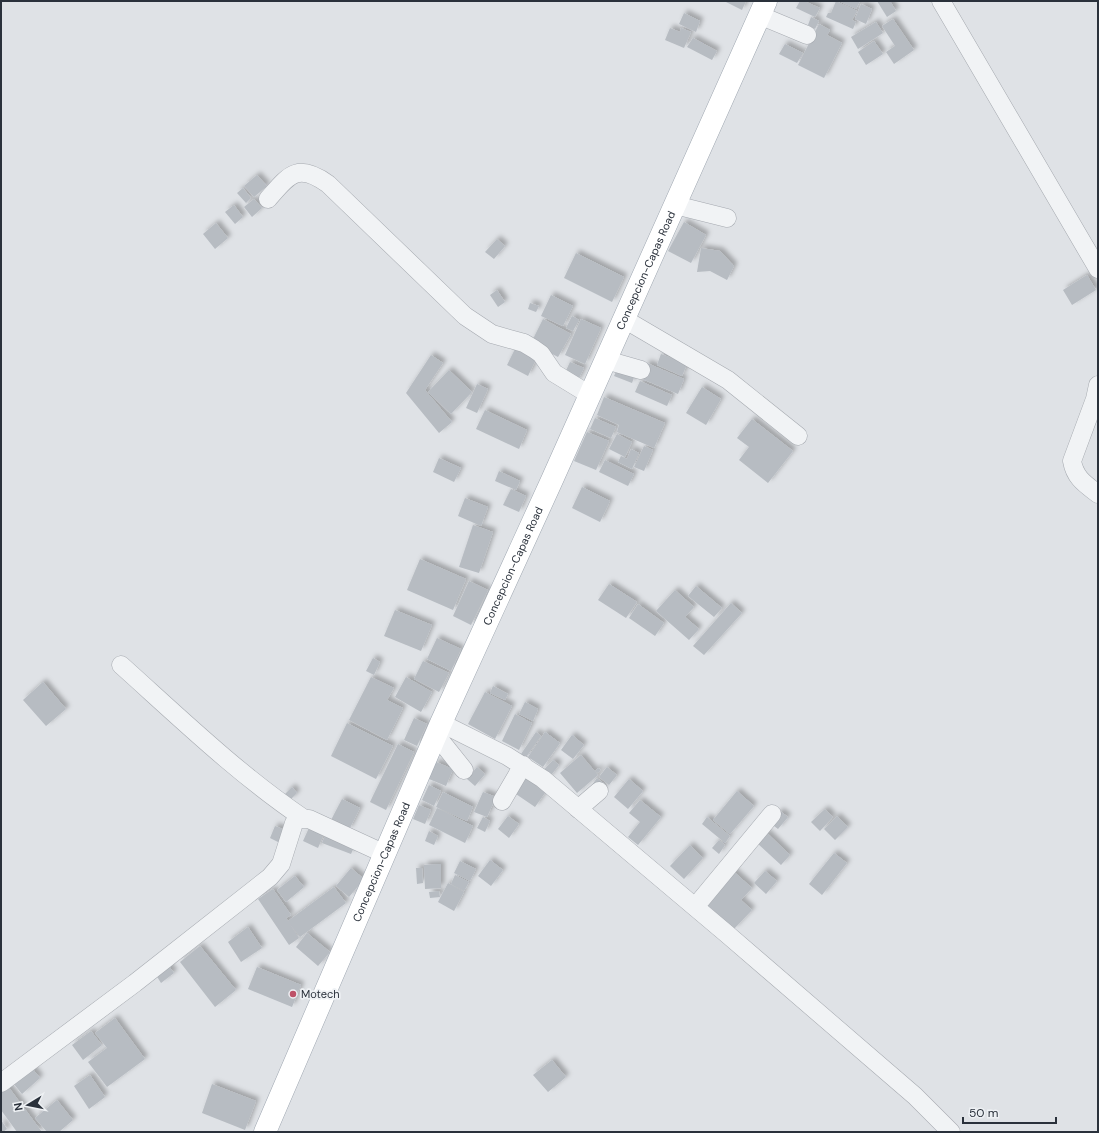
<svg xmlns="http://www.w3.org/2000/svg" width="1099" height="1133" font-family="'DM Sans',sans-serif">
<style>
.building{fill:#b7bcc2;filter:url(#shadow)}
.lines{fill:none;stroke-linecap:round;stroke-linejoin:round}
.minor-casing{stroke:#a5a9af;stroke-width:19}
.major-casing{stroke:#9fa7b1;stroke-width:23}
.minor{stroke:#f1f3f5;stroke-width:18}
.major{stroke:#fff;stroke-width:22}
.poi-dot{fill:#be5168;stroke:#eef1f4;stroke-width:1.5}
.labels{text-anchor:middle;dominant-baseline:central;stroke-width:3.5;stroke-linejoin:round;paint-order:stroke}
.street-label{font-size:11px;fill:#2a313b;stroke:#eef1f4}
.poi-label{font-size:11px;fill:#2a313b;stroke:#eef1f4;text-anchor:start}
</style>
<defs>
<filter id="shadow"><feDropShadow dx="3.5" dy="-3.5" stdDeviation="2" flood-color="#0004"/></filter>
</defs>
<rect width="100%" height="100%" fill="#dfe2e6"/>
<path class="building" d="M724 1H746L742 10Z
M800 1H804L820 8 815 17 796 8Z
M836 1 857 11 852 20 856 22 853 29 826 17 828 13H831Z
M839 1H860L856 9Z
M877 1H890L896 11 887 17Z
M861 4 872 9 866 24 855 19Z
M684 13 700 21 696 32 679 24Z
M811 17 819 21 815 29 808 25Z
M893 19 914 50 894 64 886 52 895 46 882 26Z
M876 22 883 33 858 49 851 37Z
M819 24 830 30 827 35 842 43 824 78 798 65Z
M670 28 680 32 681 28 691 32 684 48 665 40Z
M693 38 717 51 712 60 687 47Z
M874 41 883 54 866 65 858 52Z
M785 44 803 53 797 63 779 54Z
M257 175 267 186 254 197 244 186Z
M243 188 251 198 246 203 237 193Z
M254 199 262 208 252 217 244 207Z
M234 205 243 217 235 224 225 212Z
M684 222 706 235 691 263 668 251Z
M216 223 228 238 215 249 203 234Z
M497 239 505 246 494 259 485 252Z
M701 248 720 251 734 266 727 280 710 271 697 272Z
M576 253 624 277 612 302 564 278Z
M1087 275 1096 290 1072 305 1063 290Z
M497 290 505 302 498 307 490 295Z
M551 295 573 306 563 326 541 316Z
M530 303 539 306 536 312 528 309Z
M572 316 579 320 573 331 566 328Z
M543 319 571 334 558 357 531 343Z
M581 319 601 328 585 364 565 355Z
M517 345 538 355 528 376 507 365Z
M661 354 687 364 682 376 657 365Z
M431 355 443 363 425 390 452 422 439 433 406 393Z
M570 362 584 368 577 382 564 375Z
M647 363 684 379 678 394 640 378Z
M619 365 636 372 632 383 614 376Z
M449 370 472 392 451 414 428 392Z
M640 381 672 395 667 406 635 392Z
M477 384 488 389 477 413 466 408Z
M702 387 721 399 706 425 686 413Z
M604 397 665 423 654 448 617 432 619 425 597 415Z
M485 410 527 430 519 449 476 429Z
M595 418 616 427 611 438 590 429Z
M752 419 793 451 768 483 739 460 749 447 737 438Z
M587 432 609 441 596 470 574 461Z
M617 434 632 442 625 457 609 449Z
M644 446 653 450 644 471 634 467Z
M631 449 639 453 632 469 618 462 621 456 627 459Z
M439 458 461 468 454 482 433 472Z
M605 460 634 474 628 486 599 472Z
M499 471 520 481 516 490 495 481Z
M582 487 610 501 600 522 572 508Z
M511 489 526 496 519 512 503 505Z
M465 498 488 507 481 526 458 516Z
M473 525 493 532 479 573 459 567Z
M420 559 466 579 453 610 407 590Z
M469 581 488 590 471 625 453 616Z
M609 584 637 602 626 618 598 600Z
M696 586 722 608 714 617 688 596Z
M675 590 694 607 685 617 699 629 689 640 656 611Z
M731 603 742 613 704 655 693 646Z
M638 604 664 623 655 636 629 618Z
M395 610 432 625 421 651 384 636Z
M437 638 461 649 451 671 427 659Z
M373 658 380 662 374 675 366 671Z
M423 661 449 673 439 692 414 679Z
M371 677 394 688 387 700 403 708 387 740 349 720Z
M406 677 432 692 421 712 395 697Z
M43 682 66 709 46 726 23 700Z
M493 686 508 694 505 700 490 693Z
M485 692 512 706 495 739 468 724Z
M525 702 538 709 533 721 519 714Z
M515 714 532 723 519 750 502 741Z
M414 718 427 724 417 746 404 740Z
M347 723 393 746 376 779 331 756Z
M536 732 541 736 524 760 519 757Z
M545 732 560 743 543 767 528 757Z
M572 735 584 745 573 759 561 750Z
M398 744 414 752 386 810 370 802Z
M581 755 598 775 577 793 560 773Z
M553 760 559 765 548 779 541 773Z
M436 762 453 769 446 786 429 779Z
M477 767 485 774 475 786 467 779Z
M607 767 617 775 609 785 599 777Z
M598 768 601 770 598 773 595 771Z
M526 774 547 790 535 807 513 792Z
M597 778 606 785 602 791 592 785Z
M629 779 643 791 628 809 614 797Z
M429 785 441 791 434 806 422 800Z
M292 787 297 793 290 800 284 795Z
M737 791 754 806 730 834 713 820Z
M443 792 473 807 467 821 436 807Z
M483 792 496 797 487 817 474 812Z
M342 799 360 808 349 830 331 820Z
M640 800 661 817 638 845 628 837 640 822 629 813Z
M419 805 431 810 425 824 413 819Z
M437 808 473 826 465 843 429 825Z
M825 809 833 817 820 831 811 822Z
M780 811 788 817 778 829 770 823Z
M508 816 519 824 509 838 498 829Z
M837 816 848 827 835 840 824 829Z
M483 817 490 821 485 832 477 828Z
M707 817 730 836 725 843 702 824Z
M275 826 288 831 282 844 270 838Z
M309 828 324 834 318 848 303 841Z
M429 831 438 836 434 845 425 841Z
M766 832 790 855 781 865 757 843Z
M326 833 355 845 351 854 322 843Z
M719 840 725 845 719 854 712 848Z
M690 845 703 858 684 879 670 866Z
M834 853 847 863 822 895 809 884Z
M490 860 503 870 491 886 478 876Z
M460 861 476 869 470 881 454 873Z
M441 864V888L425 889 424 865Z
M351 868 364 879 349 897 336 886Z
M416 868H422L423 883 417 884Z
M732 870 752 888 741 900 752 910 734 929 704 902Z
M765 871 777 881 766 894 754 883Z
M455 875 469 882 464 891 451 884Z
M295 876 304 887 286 902 277 890Z
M448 883 464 892 454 911 438 902Z
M334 887 346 903 300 937 289 923 299 938 289 945 258 899 273 889 291 915 286 918 288 921Z
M439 891 440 897 430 898 429 892Z
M248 927 262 948 241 962 228 942Z
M307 933 330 952 318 966 296 947Z
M200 946 236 990 215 1007 180 962Z
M168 965 174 973 161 983 156 975Z
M257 967 301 985 292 1007 248 989Z
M115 1018 145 1059 107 1087 88 1062 107 1048 95 1033Z
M91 1031 102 1045 83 1060 72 1045Z
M552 1060 566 1077 548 1092 533 1075Z
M31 1067 40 1078 22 1094 13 1083Z
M90 1075 105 1097 89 1109 74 1086Z
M212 1084 256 1101 245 1130 202 1113Z
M7 1085 42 1132H17L1 1110V1089Z
M57 1100 73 1120 59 1132H47L35 1118Z
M1 1120 7 1129 3 1132H1Z"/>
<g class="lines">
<defs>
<path id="minor" d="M941 1 1098 269
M759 15 807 35
M268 199C289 175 297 162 328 184L465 316 492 334 524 343 534 349 541 354 554 373 590 395
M675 205 727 218
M624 319 728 380 798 436
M606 360 641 370
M1098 385 1095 399 1072 461C1075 478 1085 484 1098 494
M121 665C180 718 238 774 303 818
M441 723 507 756 543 779 727 934 915 1096 951 1132
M436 735 464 770
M502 801 523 765
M578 809 599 791
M695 907 772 814
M1 1083 135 983 270 877 281 864 294 823 298 819H309L385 854"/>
<g id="major">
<path id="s1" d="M265 1132 441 723 552 480 766 1"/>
</g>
</defs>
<use href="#minor" class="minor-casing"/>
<use href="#major" class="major-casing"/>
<use href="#minor" class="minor"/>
<use href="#major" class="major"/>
</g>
<circle class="poi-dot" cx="293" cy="994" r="4"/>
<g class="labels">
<g class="street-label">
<text stroke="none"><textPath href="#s1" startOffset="942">Concepcion-Capas Road</textPath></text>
<text stroke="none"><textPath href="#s1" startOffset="618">Concepcion-Capas Road</textPath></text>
<text stroke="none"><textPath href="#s1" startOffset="294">Concepcion-Capas Road</textPath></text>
</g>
<g class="poi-label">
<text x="301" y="994">Motech</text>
</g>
</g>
<rect width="1099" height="1133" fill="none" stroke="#2a313b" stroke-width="4"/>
<g transform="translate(28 1105) rotate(260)" stroke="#eef1f4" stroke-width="3" paint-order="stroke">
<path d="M0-3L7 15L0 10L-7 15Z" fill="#2a313b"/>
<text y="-6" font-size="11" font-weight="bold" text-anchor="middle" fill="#2a313b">N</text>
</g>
<path d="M963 1117v6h93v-6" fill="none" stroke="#2a313b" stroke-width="2"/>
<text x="969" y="1117" font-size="12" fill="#2a313b" stroke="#eef1f4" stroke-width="3" paint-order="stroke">50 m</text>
</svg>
